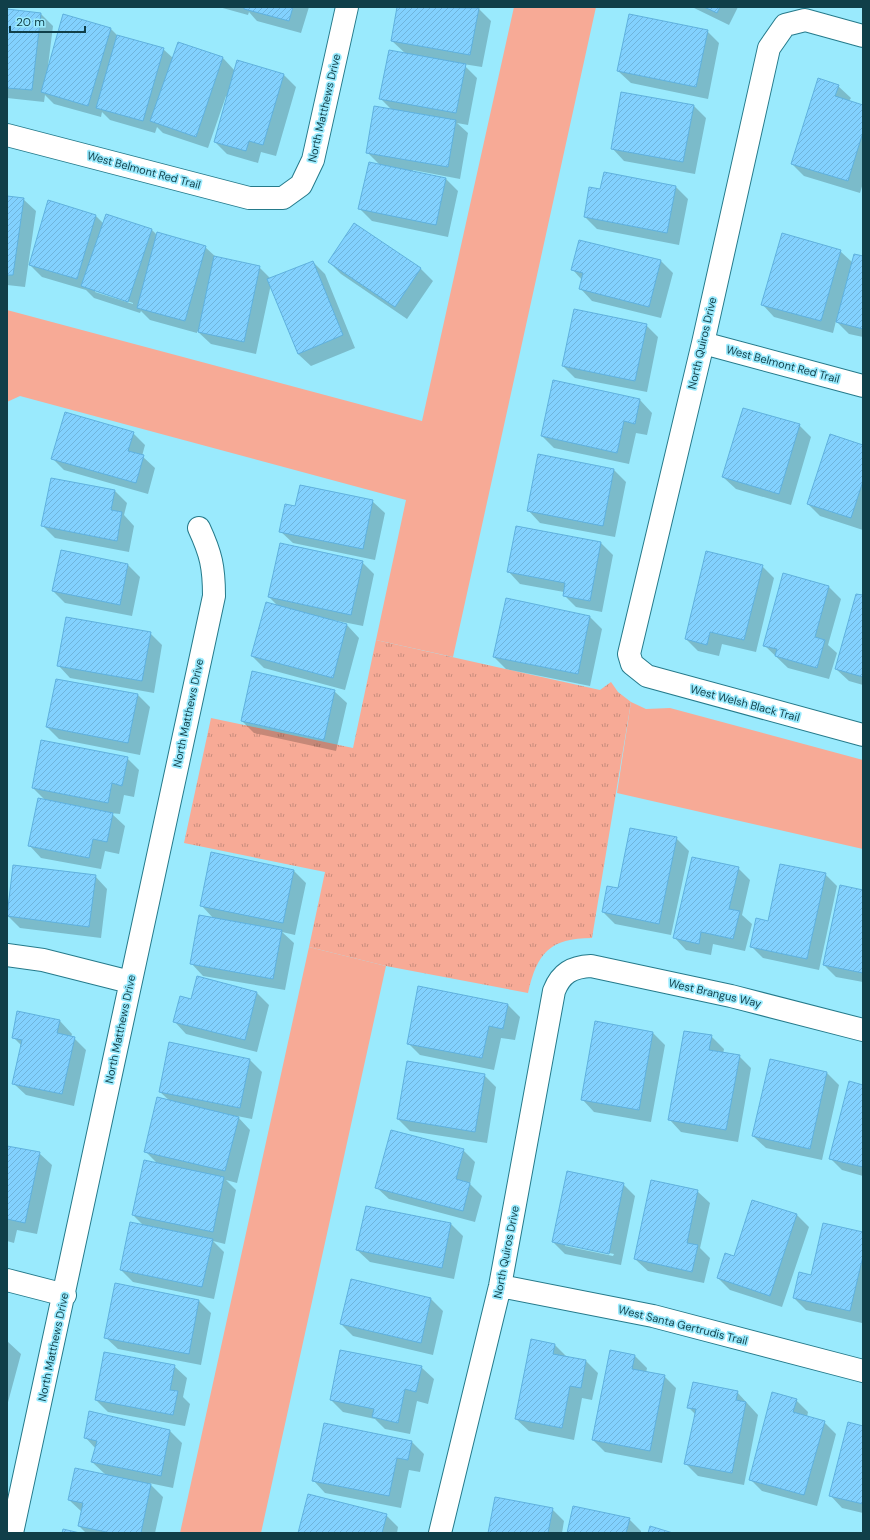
<svg xmlns="http://www.w3.org/2000/svg" width="870" height="1540" font-family="'DM Sans',sans-serif">
<style>
.grass{fill:#f7aa96}
.park{fill:url(#park-tufts)}
.shadow{fill:#0003;fill-rule:evenodd}
.building{fill:url(#building-hatch);stroke:#5fb1de}
.lines{fill:none;stroke-linecap:round;stroke-linejoin:round}
.minor-casing{stroke:#257a8b;stroke-width:24}
.minor{stroke:#fff;stroke-width:22}
.labels{text-anchor:middle;dominant-baseline:central;stroke-width:3.5;stroke-linejoin:round;paint-order:stroke}
.street-label{font-size:11px;fill:#103f49;stroke:#9aeafd}
</style>
<defs>
<pattern id="park-tufts" width="24" height="20" patternUnits="userSpaceOnUse"><rect width="24" height="20" fill="#f7aa96"/><path d="M3 7l-1-3M5 7V3M7 7l1-3M15 17l-1-3M17 17v-4M19 17l1-3" fill="none" stroke="#c78c7c"/></pattern>
<pattern id="building-hatch" width="6" height="6" patternUnits="userSpaceOnUse"><rect width="6" height="6" fill="#82d1fe"/><path d="M-1 1l2-2M0 6l6-6M5 7l2-2" fill="none" stroke="#6fb4db"/></pattern>
</defs>
<rect width="100%" height="100%" fill="#9aeafd"/>
<path class="grass" d="M514 7H596L453 657 376 640 406 500 20 396 7 402V310L422 421Z
M631 702 646 709 670 708 863 760V849L617 793Z
M309 947 386 966 261 1533H180Z"/>
<path class="park" d="M376 640 600 690 611 682 618 692 631 702 592 938C550 938 537 953 528 993L386 966 309 947 325 872 184 843 211 718 353 748Z"/>
<path class="shadow" d="M219 7H309L301 33 257 21 249 12 248 15Z
M398 7H469L479 9 491 21 482 67 463 64 477 78 468 125 457 123 468 133 460 179 413 170V172L446 179 458 191 448 237 372 221 360 209 380 165 367 152 392 110 380 98 406 54 392 41Z
M692 7H738L729 25Z
M7 10 41 14 53 26 48 66 111 29 118 36 163 49 173 58 178 43 223 58 235 71 238 62 284 75 296 87 276 156 261 152 258 163 227 154 215 142 228 96H226L208 148 163 133 157 127 155 133 110 120 102 112 101 117 54 104 45 95 44 102 7 98Z
M707 31 719 43 708 99 631 83 618 71Z
M838 86 851 98 849 101 863 106V183L860 193 804 176 792 164Z
M694 106 706 118 695 174 624 161 612 148Z
M604 173 676 187 688 199 679 245 597 229 585 217 601 190Z
M7 197 23 199 36 211 25 287 7 285Z
M106 215 152 230 157 235 205 247 217 258 259 267 271 279 313 262 325 274 355 348 311 366 298 354 271 284 256 354 211 344 197 331V333L150 320 141 311 140 313 94 298 86 290 42 277 30 265 96 216 103 223ZM95 290 133 303V304L95 292Z
M355 224 421 269 433 281 407 319 341 274 329 262Z
M580 241 661 261 673 273 661 318 592 301 580 288 582 280 573 270Z
M840 251 853 263 863 257V337L849 334 836 321 833 333 774 317 762 304Z
M646 325 658 337 647 392 575 378 563 366Z
M640 400 652 413 647 435 636 433 629 464 554 448 542 436Z
M799 425 811 437 791 505 736 489 723 477Z
M133 433 145 445 142 456 155 468 148 494 64 470 52 458Z
M863 446V530L820 516 808 504Z
M539 455 614 470 626 482 615 537 540 523 528 510Z
M114 490 127 503 124 515 134 526 129 552 55 538 43 526Z
M372 501 385 513 375 560 293 543 280 531 296 507Z
M601 543 613 555 602 612 576 607 564 595V592L520 584 508 571Z
M61 551 128 565 140 577 132 616 65 603 53 591Z
M362 562 374 574 363 626 333 620V622L347 625 359 638 345 690 264 668 252 656 279 607 269 597Z
M762 566 774 578 756 652 722 644 719 656 698 651 686 639Z
M784 575 829 587 841 599 828 645 837 653 829 679 788 668 764 645Z
M863 596V685L849 681 836 669Z
M590 617 602 629 590 686 506 669 494 657Z
M150 633 162 645 154 693 70 678 58 665Z
M334 691 347 703 336 751 254 733 242 721Z
M138 695 150 707 140 755 59 739 47 727Z
M127 758 139 770 134 797 124 795 120 814 111 813 125 826 119 854 105 851 101 869 41 858 29 845 46 801 33 788Z
M676 838 689 851 671 935 615 924 603 912 619 889Z
M212 853 294 871 306 883 295 935 282 932 294 943 285 990 203 976 191 963 214 919 201 905Z
M738 868 750 880 742 915 752 924 745 951 713 944 711 955 686 950 674 937Z
M825 874 837 886 819 970 763 958 751 946 769 922Z
M95 876 107 889 101 938 20 928 8 916Z
M863 891V982L836 977 824 965Z
M419 987 508 1005 520 1017 515 1040 501 1038 494 1070 420 1055 408 1043Z
M257 993 269 1005 257 1052 186 1034 174 1021 192 1000Z
M60 1021 72 1034 71 1037 74 1038 86 1050 74 1106 26 1095 13 1083 22 1046 13 1037Z
M596 1023 653 1033 665 1045 651 1122 594 1112 582 1099Z
M711 1036 724 1049 723 1054 739 1056 751 1068 738 1142 681 1132 669 1119Z
M250 1060 262 1072 252 1119 237 1116 250 1130 237 1183 226 1180 236 1190 225 1244 213 1241 224 1252 214 1299 133 1282 121 1270 144 1226 133 1215 158 1164 145 1151 170 1101 160 1092Z
M771 1060 827 1073 839 1085 822 1160 766 1148 753 1136Z
M484 1075 496 1087 487 1143 410 1131 398 1119Z
M863 1086V1176L842 1170 830 1158Z
M7 1147 39 1153 52 1165 37 1234 17 1230 14 1243 7 1241Z
M463 1150 475 1162 470 1184 482 1196 475 1222 389 1199 376 1187Z
M623 1184 635 1196 621 1265 565 1254 553 1242ZM565 1244 614 1254 613 1256 565 1246Z
M697 1191 710 1203 700 1248 710 1258 704 1283 648 1271 635 1259Z
M753 1201 797 1215 809 1227 782 1307 730 1290 718 1278 734 1257Z
M366 1207 451 1224 463 1236 454 1279 370 1262 357 1250Z
M863 1233 862 1323 806 1310 794 1298 812 1276Z
M116 1285 199 1301 211 1313 201 1365 118 1349 105 1337Z
M431 1299 443 1311 433 1355 353 1336 341 1324Z
M7 1341 21 1354 7 1406Z
M555 1345 567 1357 586 1361 598 1373 592 1400 582 1398 574 1440 529 1431 516 1419Z
M635 1356 647 1368 646 1373 664 1376 676 1388 662 1463 605 1452 593 1440Z
M174 1366 187 1378 183 1397 190 1404 185 1426 108 1412 96 1400Z
M421 1367 434 1379 428 1404 417 1401 410 1434 385 1429 375 1419 343 1412 331 1400Z
M737 1392 758 1415 744 1485 698 1476 686 1464 696 1415 688 1407Z
M796 1400 808 1412 807 1417 824 1422 836 1434 817 1506 762 1491 750 1479Z
M863 1427V1513L842 1508 830 1495Z
M170 1431 182 1443 173 1488 149 1483 163 1497 155 1533H86L79 1526 82 1512 69 1500 106 1475 92 1462 96 1449 85 1437Z
M412 1442 424 1454 420 1472 409 1470 401 1508 325 1493 313 1480Z
M552 1509 564 1521 562 1533H489Z
M386 1515 398 1527 397 1533H299Z
M629 1519 641 1531V1533H568Z"/>
<path class="building" d="M244 7H293L289 21 244 9Z
M397 7 479 8 470 55 391 41Z
M704 7H720L717 13Z
M7 9 41 13 32 90 7 88Z
M63 14 111 28 88 106 41 92Z
M629 14 708 30 696 87 617 71Z
M117 35 164 48 143 121 96 108Z
M178 42 223 57 196 137 150 121Z
M389 50 466 64 456 113 379 99Z
M237 60 284 74 263 145 249 141 246 151 214 142Z
M818 78 839 85 835 96 863 105V132L848 181 791 164Z
M621 92 694 105 683 162 611 149Z
M374 106 456 120 448 167 366 153Z
M369 162 446 178 436 225 358 209Z
M604 172 676 186 667 233 584 217 589 187 600 189Z
M7 196 24 198 13 275H7Z
M48 200 96 215 77 279 29 265Z
M106 214 152 229 128 302 81 286Z
M354 223 421 268 395 307 328 262Z
M157 232 206 246 185 321 137 308Z
M782 233 841 250 821 321 761 305Z
M579 240 661 260 649 307 579 289 583 273 571 270Z
M854 254 863 256V329L836 322Z
M214 256 260 266 244 342 198 332Z
M313 261 343 335 298 354 267 279Z
M574 309 647 324 635 381 562 366Z
M553 380 640 399 635 424 624 421 617 453 541 436Z
M743 408 800 424 779 494 722 477Z
M65 412 134 432 128 451 144 455 136 483 51 459Z
M830 434 863 445V481L851 518 807 504Z
M538 454 614 469 603 526 527 511Z
M51 478 115 490 111 510 122 512 117 541 41 526Z
M300 485 373 500 363 549 279 532 285 504 295 506Z
M516 526 601 542 590 601 563 596 565 583 507 572Z
M280 543 363 561 351 615 268 597Z
M61 550 128 564 120 605 52 591Z
M706 551 763 565 744 640 710 632 707 645 685 639Z
M783 573 829 586 815 637 825 640 817 668 775 656 777 649 763 646Z
M856 594 863 595V677L835 669Z
M506 598 590 616 578 674 493 657Z
M266 602 347 624 333 678 251 656Z
M66 617 151 632 142 681 57 666Z
M252 671 335 690 324 740 241 721Z
M56 679 138 694 128 743 46 727Z
M41 740 128 757 122 786 112 783 108 803 32 788Z
M38 798 113 813 107 842 93 839 89 858 28 846Z
M630 828 677 837 659 924 602 912 607 886 618 888Z
M211 852 294 870 283 923 200 906Z
M692 857 739 867 729 909 740 911 733 939 701 932 699 944 673 938Z
M780 864 826 873 807 959 750 947 756 918 768 921Z
M13 865 96 875 89 927 7 916Z
M840 885 863 890V973L823 965Z
M199 915 282 930 273 979 190 964Z
M197 976 257 992 245 1040 173 1022 180 996 191 999Z
M418 986 508 1004 503 1029 489 1026 482 1058 407 1044Z
M17 1011 60 1020 57 1033 75 1037 62 1094 12 1084 22 1040 12 1038Z
M595 1021 653 1032 639 1110 581 1100Z
M684 1031 712 1035 709 1050 740 1055 726 1130 668 1120Z
M169 1042 250 1059 240 1108 159 1092Z
M770 1059 827 1072 810 1149 752 1136Z
M407 1061 485 1074 475 1132 397 1119Z
M849 1081 863 1085V1167L829 1159Z
M157 1097 239 1117 225 1171 144 1152Z
M391 1130 464 1149 456 1179 470 1183 463 1211 375 1188Z
M7 1146 40 1152 25 1223 7 1219Z
M144 1160 224 1177 213 1232 132 1215Z
M567 1171 624 1183 609 1254 552 1242Z
M651 1180 698 1190 687 1243 698 1245 692 1272 634 1259Z
M752 1200 797 1214 770 1296 717 1278 725 1253 734 1256Z
M366 1206 451 1223 442 1268 356 1250Z
M130 1222 213 1239 202 1287 120 1270Z
M823 1223 863 1232V1256L850 1311 793 1298 799 1272 811 1275Z
M351 1279 431 1298 421 1343 340 1324Z
M115 1283 199 1300 189 1354 104 1338Z
M531 1339 555 1344 553 1354 586 1360 581 1388 570 1386 562 1428 515 1419Z
M340 1350 422 1366 416 1392 405 1389 398 1423 372 1417 374 1409 330 1400Z
M610 1350 635 1355 632 1369 665 1375 650 1451 592 1440Z
M104 1352 175 1365 170 1390 178 1391 173 1415 95 1400Z
M693 1382 738 1391 736 1400 746 1402 732 1473 684 1464 696 1409 687 1408Z
M772 1392 797 1399 793 1412 825 1421 804 1495 749 1480Z
M89 1411 170 1430 161 1476 91 1462 97 1441 84 1438Z
M848 1422 863 1426V1504L829 1496Z
M324 1423 412 1441 408 1460 397 1458 389 1496 312 1481Z
M75 1468 151 1484 141 1533H111L78 1526 83 1503 68 1500Z
M308 1494 387 1514 382 1533H298Z
M495 1497 553 1508 548 1533H488Z
M573 1506 630 1518 626 1533H567Z
M650 1526 673 1533H648Z
M63 1529 80 1533H62Z"/>
<g class="lines">
<defs>
<path id="minor" d="M863 36 805 20 785 25 769 48 703 343 629 654 632 664 647 676 863 735
M7 135 249 198H283L301 185 313 160 347 7
M703 343 863 386
M7 955 43 960 130 982
M7 1280 65 1295
M500 1286 653 1316 863 1371
M12 1533C81 1221 145 908 214 596 214 567 211 554 199 528
M440 1533 500 1286 554 991C561 973 572 967 591 966L731 996 863 1030"/>
</defs>
<use href="#minor" class="minor-casing"/>
<use href="#minor" class="minor"/>
</g>
<g class="labels">
<g class="street-label">
<text transform="translate(324 108) rotate(-77)">North Matthews Drive</text>
<text transform="translate(144 170) rotate(15)">West Belmont Red Trail</text>
<text transform="translate(702 343) rotate(-77)">North Quiros Drive</text>
<text transform="translate(783 364) rotate(15)">West Belmont Red Trail</text>
<text transform="translate(745 703) rotate(15)">West Welsh Black Trail</text>
<text transform="translate(188 713) rotate(-78)">North Matthews Drive</text>
<text transform="translate(715 993) rotate(13)">West Brangus Way</text>
<text transform="translate(120 1029) rotate(-78)">North Matthews Drive</text>
<text transform="translate(506 1252) rotate(-79)">North Quiros Drive</text>
<text transform="translate(683 1325) rotate(14)">West Santa Gertrudis Trail</text>
<text transform="translate(53 1347) rotate(-78)">North Matthews Drive</text>
</g>
</g>
<rect width="870" height="1540" fill="none" stroke="#103f49" stroke-width="16"/>
<path d="M10 26v6h75v-6" fill="none" stroke="#103f49" stroke-width="2"/>
<text x="16" y="26" font-size="12" fill="#103f49" stroke="#9aeafd" stroke-width="3" paint-order="stroke">20 m</text>
</svg>
